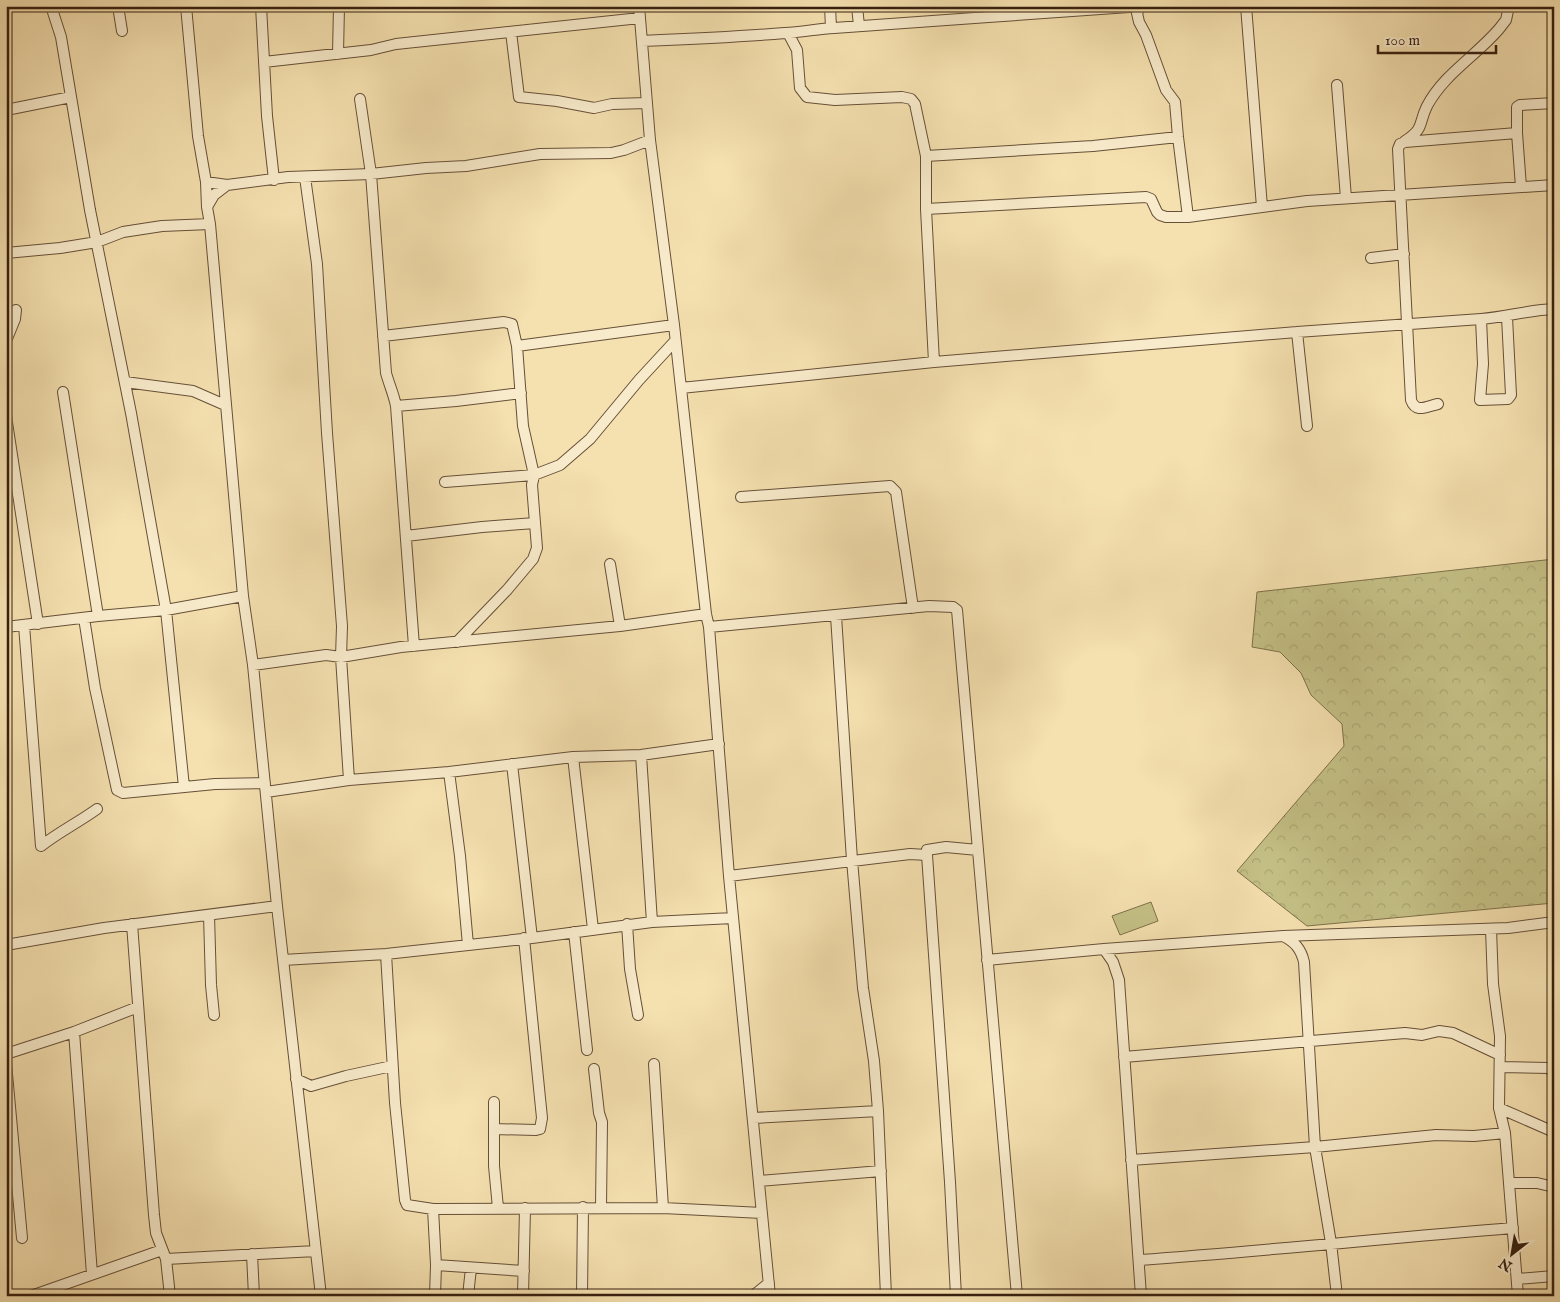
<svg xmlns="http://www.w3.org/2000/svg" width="1560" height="1302" font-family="'IM FELL English',serif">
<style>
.forest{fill:url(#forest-crowns);stroke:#7e704a}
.garden{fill:#c4c085;stroke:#7e704a}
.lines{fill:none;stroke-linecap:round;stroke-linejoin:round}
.minor-casing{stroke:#665038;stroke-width:12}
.minor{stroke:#f8ebcb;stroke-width:10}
</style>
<defs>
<pattern id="forest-crowns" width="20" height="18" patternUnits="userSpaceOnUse" patternTransform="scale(1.25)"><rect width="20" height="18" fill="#c4c085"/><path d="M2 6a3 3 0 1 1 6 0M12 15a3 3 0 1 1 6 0" fill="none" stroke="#a9a572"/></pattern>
</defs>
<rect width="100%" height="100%" fill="#f5e0af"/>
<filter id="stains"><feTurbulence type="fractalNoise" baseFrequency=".004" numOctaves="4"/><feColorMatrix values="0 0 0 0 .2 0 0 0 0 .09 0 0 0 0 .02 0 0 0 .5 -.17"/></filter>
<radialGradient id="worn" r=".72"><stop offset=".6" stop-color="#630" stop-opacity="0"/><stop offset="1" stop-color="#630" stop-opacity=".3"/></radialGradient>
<path class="forest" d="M1554 559V903L1307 926 1237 871 1344 746 1342 724 1311 695 1301 673 1280 652 1252 647 1257 592Z"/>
<path class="garden" d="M1151 902 1158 921 1120 935 1112 916Z"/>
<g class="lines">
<defs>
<path id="minor" d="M51 6 61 37 90 210 131 413 166 610 184 787
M118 6 122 31
M186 6 198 136 206 182 207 207 210 224 243 596 253 665 277 906 321 1296
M261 6 267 116 274 180
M639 6 650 140 674 325 706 614 709 627 729 876 770 1296
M830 6 831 28
M857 6 859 26
M1246 6 1262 207
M1140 7 1137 13 1139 22 1146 35 1166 90 1175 102 1178 137 1188 217
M511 32 519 97 557 101 594 108 612 104 647 103
M788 33 797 50 800 88 807 97 835 100 902 97 911 99 915 104 926 156V209L934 362
M642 41C690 39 738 37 785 33 802 32 818 29 834 28 937 20 1040 14 1143 6
M338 54 339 6
M264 62 371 50 396 44 640 18
M1337 85 1346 198
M360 99 371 174 386 373C389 384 394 395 396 406L456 401 521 393
M6 110 71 97
M1405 141C1425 128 1418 124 1427 106 1444 74 1476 56 1499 29L1506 20 1509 6
M926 156 1093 146 1178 137
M305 177 317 264 327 433 342 626 341 657 349 780
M206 182 227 185 288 177 371 174 426 168 466 166 540 154 611 153 624 150 650 140
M1521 187 1517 133V107L1520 105 1554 103
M207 207 214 195 227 185
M926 209 1146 197 1151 199 1157 212 1160 215 1166 217H1188L1307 201 1554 185
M6 253 60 248 97 242 123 232 162 226 210 224
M1371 258 1404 254
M1481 319 1483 364 1480 400 1508 399 1511 395 1507 317
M1297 332 1307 426
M383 336 504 322 512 324 517 346 523 426 534 475 532 485 535 523 482 527 406 536
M6 341 15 319 16 310
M517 346 674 325
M125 382 193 391 225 405
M681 388 934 362 1297 332 1481 319C1506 317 1529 310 1554 309
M63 392 98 616
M1438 404C1427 406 1416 414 1411 400L1398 149 1400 144 1405 142 1517 133
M396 406 414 646
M6 416 38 624
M445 482 534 475 560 465 590 439 639 380 675 341
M741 497 890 486 896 492 913 608
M610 564 620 626
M836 616 852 860 863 988 874 1061 878 1111 886 1296
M84 618 95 688 117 790 123 793 215 784 265 783
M24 625 41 846C59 832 79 822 97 809
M6 627 98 616 166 610 243 596
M709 627 929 606 953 607 957 610 1017 1296
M457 642 507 590 533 559 537 548 535 523
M253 665 326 655 341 657 401 647 620 626 706 614
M641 755 652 922
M573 757 593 929
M512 764 532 938
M449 772 460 856 468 945
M266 792 349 780 449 772 573 757 641 755 719 744
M927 855 950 1182 956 1296
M729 876 910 854 927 855V850L946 847 978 850
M209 915 211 985 214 1015
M132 924 154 1215 156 1233 166 1259 316 1251
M627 924 630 969 638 1015
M1491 929 1493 984 1500 1036 1499 1108 1505 1133 1518 1296
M574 932 587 1050
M1283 936C1295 942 1301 949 1304 962L1315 1147 1331 1243 1337 1296
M6 945 104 928 277 906
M1104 949 1113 962 1119 980 1141 1296
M386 954 395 1103 405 1200 407 1205 433 1209 663 1208 762 1213
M283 960 386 954 532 938 652 922 733 918
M987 960 1104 949 1283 936 1508 928 1554 922
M74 1032 92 1274
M6 1054 74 1032 138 1007
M1124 1057 1405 1033 1422 1035 1439 1031 1453 1033 1500 1055
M6 1063 22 1238
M654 1064 663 1208
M1500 1067 1549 1068 1554 1073
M594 1069 599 1113 602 1122 601 1207
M296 1079 311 1086 346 1076 392 1066
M494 1102V1166L498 1208
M1499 1108 1554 1132
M753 1118 878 1111
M494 1129 536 1130 540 1129 542 1118 524 938
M1131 1160 1315 1147 1436 1135 1474 1136 1505 1133
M759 1181 881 1171
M1510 1183H1537L1554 1187
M433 1209 436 1265 435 1296
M252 1254 254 1296
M166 1259 170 1296
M1140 1260C1264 1251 1388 1238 1513 1228
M436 1265 524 1271
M1517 1279 1554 1276
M31 1296 162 1250
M468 1296 471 1268
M523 1296 525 1208
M582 1296 583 1207
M753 1296 769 1283"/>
</defs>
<use href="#minor" class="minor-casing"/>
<use href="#minor" class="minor"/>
</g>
<rect width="1560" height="1302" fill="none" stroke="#f5e0af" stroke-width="25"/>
<rect x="8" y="8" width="1545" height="1287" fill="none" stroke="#372010" stroke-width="2.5"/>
<rect x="12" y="12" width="1535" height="1277" fill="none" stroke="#372010"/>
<g transform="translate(1512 1254) rotate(211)" stroke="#f8ebcb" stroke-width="4" paint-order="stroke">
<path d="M0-4L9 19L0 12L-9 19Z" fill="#372010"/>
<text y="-8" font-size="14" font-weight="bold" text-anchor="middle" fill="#372010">N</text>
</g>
<path d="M1378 45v8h118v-8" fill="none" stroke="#372010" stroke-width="2.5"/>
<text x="1385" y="45" font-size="15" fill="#372010" stroke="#f8ebcb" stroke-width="4" paint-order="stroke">100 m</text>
<rect width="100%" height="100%" filter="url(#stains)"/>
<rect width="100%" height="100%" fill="url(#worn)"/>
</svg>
